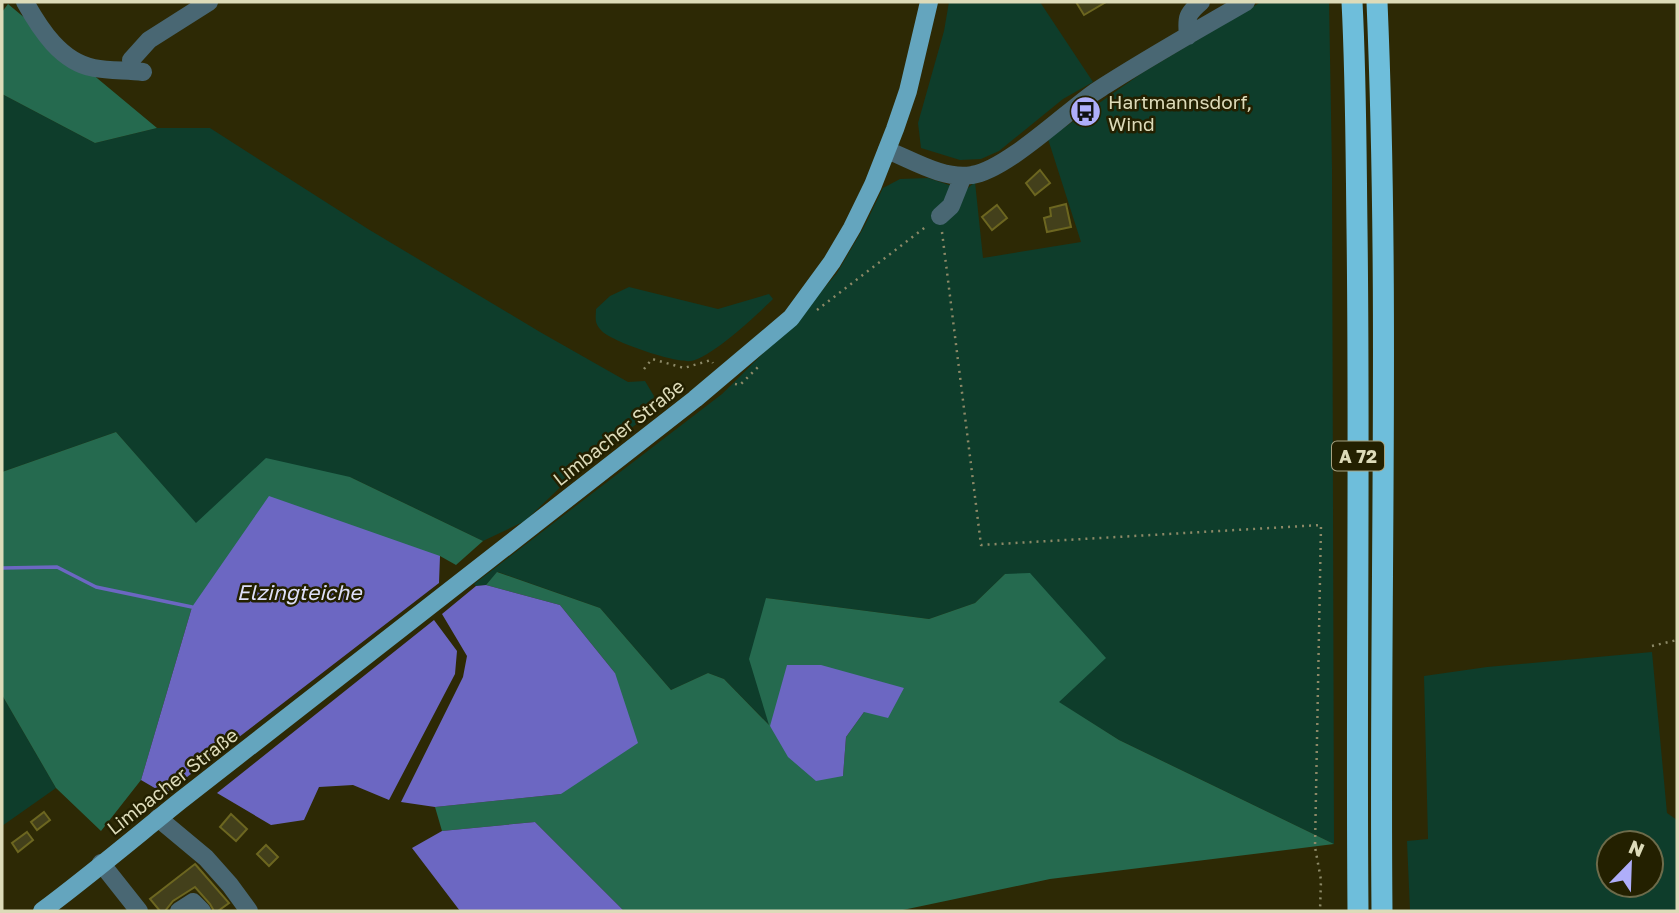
<svg xmlns="http://www.w3.org/2000/svg" width="1679" height="913" font-family="'Golos Text',sans-serif">
<style>
.green{fill:#0e3d2b;fill-rule:evenodd}
.forest{fill:#256a4f;fill-rule:evenodd}
.water{fill:#6c67c2}
.lines{fill:none;stroke-linecap:round;stroke-linejoin:round}
.stream{stroke:#6c67c2;stroke-width:3.5}
.building{fill:#43401b;stroke:#6c6620;stroke-width:2}
.path{stroke:#8c8967;stroke-width:2.5;stroke-dasharray:2 5;stroke-linecap:butt}
.minor{stroke:#496773;stroke-width:18}
.major{stroke:#64a5be;stroke-width:18}
.highway{stroke:#6ebedb;stroke-width:21}
.labels{text-anchor:middle;dominant-baseline:central;stroke-width:5;stroke-linejoin:round;paint-order:stroke}
.shield{fill:#232000;stroke:#a5a382;stroke-width:2}
.shield-label{font-size:18px;font-weight:bold;fill:#dddbb9}
.poi-label{font-size:19px;fill:#dddbb9;stroke:#232000;text-anchor:start}
.street-label{font-size:19px;fill:#dddbb9;stroke:#232000}
.water-label{font-size:21px;font-style:italic;fill:#dedff8;stroke:#232000}
</style>
<rect width="100%" height="100%" fill="#2d2905"/>
<path class="green" d="M949 2H1040L1093 82 1063 99 999 151 981 159 960 160 921 148 918 123 944 31Z
M1261 2H1329L1332 168 1334 844 1119 740 1058 702 1005 574 975 603 929 619 766 598 770 726 724 679 708 673 671 690 600 608 498 572 486 585 476 586 474 584 722 394 796 321 837 273 864 227 883 188 900 179 928 178 952 186 962 193 975 182 983 258 1081 242 1048 139 1142 73Z
M2 94 95 143 157 128H210L368 229 540 332 628 382 645 381 654 396 650 413 572 476 525 521 483 541 350 477 196 524 116 432 2 472Z
M629 287 718 309 769 294 773 299C758 314 711 358 691 361 675 363 608 341 600 329 594 322 596 317 596 309L610 296Z
M1652 652 1667 813 1677 820V911H1410L1407 841 1428 839 1424 676 1487 667ZM1609 843H1651V885H1609Z
M2 695 56 788 2 826Z"/>
<path class="forest" d="M8 4 157 128 95 143 2 94V12Z
M116 432 196 523 266 458 350 477 483 541 456 565 440 556 192 607 141 780 101 831 56 788 2 695V472Z
M497 572 600 608 671 690 708 673 724 679 769 725 749 659 766 598 929 619 975 603 1005 574 1030 573 1106 658 1059 702 1119 740 1334 844 1050 879 898 911H624L535 822 442 831 435 807 561 794 615 673 560 605 486 585ZM904 688 864 712 846 737 843 776 770 726Z"/>
<path class="water" d="M269 496 440 556 439 583 165 794 141 780 192 607Z
M486 585 560 605 615 673 638 743 561 794 435 807 401 802 463 677 467 656 442 614 476 586Z
M434 620 457 651 455 674 389 800 353 785 319 787 304 820 271 825 217 793Z
M787 665H821L904 688 888 718 864 712 846 737 843 776 816 781 788 757 770 726Z
M535 822 624 911H460L412 848 442 831Z"/>
<g class="lines">
<path class="stream" d="M2 568 57 567 96 587 192 607"/>
</g>
<path class="building" d="M1076 2H1106L1084 15Z
M1040 170 1050 183 1035 195 1026 183Z
M1066 204 1071 227 1047 232 1044 218 1051 216 1050 208Z
M997 205 1007 218 992 230 982 217Z
M44 812 50 820 37 830 31 822Z
M231 814 247 829 236 841 220 827Z
M27 832 33 840 18 852 12 843Z
M266 845 278 857 269 866 257 854Z
M195 864 229 903 218 911H214L210 904 195 887 173 901 165 911H160L150 899Z"/>
<g class="lines">
<path class="path" d="M942 232 981 545 1321 525 1315 847 1321 880 1320 911
M817 310 928 225
M644 369 652 359 684 368 711 360 713 363
M735 384 740 385 759 366
M1652 646 1677 640"/>
<path class="minor" d="M25 2C40 29 61 62 94 68 110 71 127 70 143 72
M1188 36C1186 17 1187 14 1201 2
M131 60 149 40 209 2
M887 150C912 160 944 180 972 175 1006 170 1065 113 1095 92 1144 60 1196 31 1246 2
M940 216 951 206 963 176
M158 818 206 858 230 885 249 911
M101 863 139 911
M179 911 193 902 202 911"/>
<path class="major" d="M42 911C89 876 134 838 180 801L695 399 791 318 832 262 852 228 873 185 895 129 908 91 929 2"/>
<path class="highway" d="M1352 2C1356 77 1356 153 1357 229 1360 456 1356 684 1358 911
M1377 2C1390 305 1379 608 1382 911"/>
</g>
<defs>
<symbol id="bus-disc" viewBox="-11 -11 22 22"><circle r="9.5" fill="#afaefa" stroke="#232000"/><path d="M-5-6H5V4H4V6H2V4H-2V6H-4V4H-5ZM-3.5-4V0h7V-4ZM-3.5 1.2v1.5H-2V1.2ZM2 1.2v1.5H3.5V1.2Z" fill="#111"/></symbol>
</defs>
<g fill-rule="evenodd">
<use href="#bus-disc" x="1068" y="94" width="35" height="35"/>
</g>
<g class="labels">
<rect class="shield" x="1332" y="441.5" width="52" height="29" rx="5"/>
<g class="shield-label">
<text x="1358" y="456">A 72</text>
</g>
<g class="poi-label">
<text x="1108" y="101">Hartmannsdorf,<tspan x="1108" dy="22">Wind</tspan></text>
</g>
<g class="street-label">
<text transform="translate(618 432) rotate(-38)">Limbacher Straße</text>
<text transform="translate(172 781) rotate(-38)">Limbacher Straße</text>
</g>
<g class="water-label">
<text x="299" y="592">Elzingteiche</text>
</g>
</g>
<rect width="1679" height="913" fill="none" stroke="#dddbb9" stroke-width="7"/>
<g transform="translate(1630 864) rotate(23)"><circle r="33" fill="#232000" stroke="#6d6b4a" stroke-width="2"/>
<path d="M0-5L12 26L0 18L-12 26Z" fill="#afaefa"/>
<text y="-10" font-size="19" font-weight="bold" text-anchor="middle" fill="#dddbb9">N</text>
</g>
</svg>
